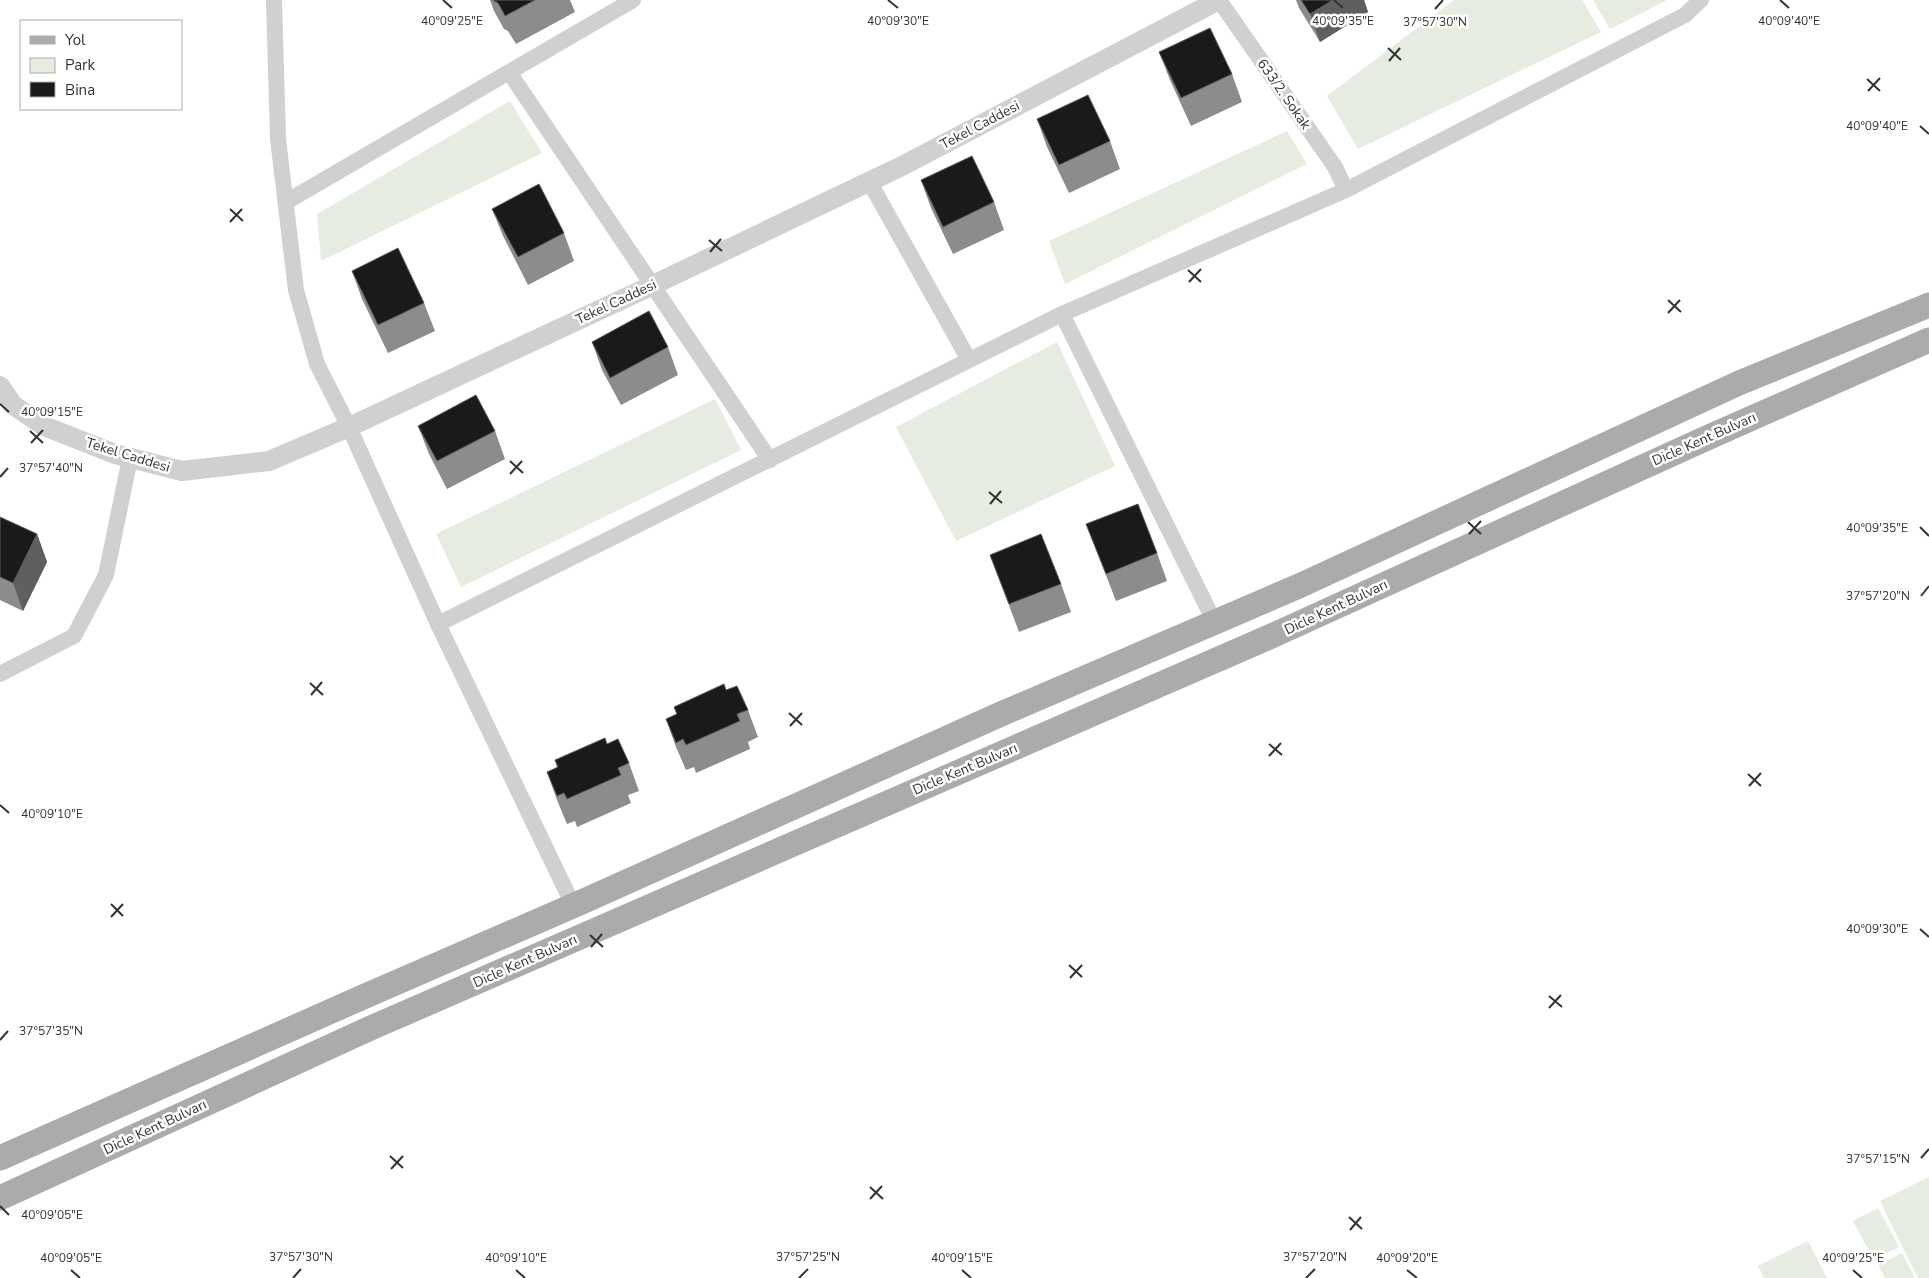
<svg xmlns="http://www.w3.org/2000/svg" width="1929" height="1278" font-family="'Nunito Sans',sans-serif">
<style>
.green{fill:#e6ecdf}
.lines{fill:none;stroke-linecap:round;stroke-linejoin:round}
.minor{stroke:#d0d0d0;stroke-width:16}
.tertiary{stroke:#d0d0d0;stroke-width:20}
.primary{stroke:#ababab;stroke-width:25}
.wall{fill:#8c8c8c}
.shaded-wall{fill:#5f5f5f}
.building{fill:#1a1a1a;stroke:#5f5f5f}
.ticks{fill:none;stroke:#333;stroke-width:2}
.labels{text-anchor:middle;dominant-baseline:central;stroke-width:5;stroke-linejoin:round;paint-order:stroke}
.street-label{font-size:14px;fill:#333;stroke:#fff}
.ticks-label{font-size:12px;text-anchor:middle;fill:#333;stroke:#fff;stroke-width:5;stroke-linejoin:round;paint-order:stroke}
</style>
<rect width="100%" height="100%" fill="#fff"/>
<path class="green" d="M1454 0H1582L1601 32 1358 149 1327 96Z
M1593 0H1667L1610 29Z
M510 101 542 153 321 261 317 214Z
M1287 131 1307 164 1065 284 1049 241Z
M1057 342 1115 466 956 541 896 427Z
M715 399 741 450 461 587 436 534Z
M1929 1177V1278H1918L1880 1201Z
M1878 1208 1899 1247 1874 1260 1853 1221Z
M1808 1241 1827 1278H1764L1758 1266Z
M1902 1253 1915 1278H1885L1878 1265Z"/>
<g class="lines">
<path class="minor" d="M274 0 278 139 296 290 317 364 349 427 438 624 573 905
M1219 0 1335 167 1346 190
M509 72 770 460
M869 181 969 360
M286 202 633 0
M1062 314 1214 621
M438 624 1062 314 1346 190 1685 15 1701 0
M0 674 74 636 106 575 130 458"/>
<path class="tertiary" d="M0 386 13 405 44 426 115 454 182 471 269 461 349 427 651 286 902 166 1219 0"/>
<path class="primary" d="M0 1158 363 997 584 901 1001 714 1299 586 1739 383 1929 305
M0 1198 373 1027 1267 638 1709 437 1929 340"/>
</g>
<path class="wall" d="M490 0H570L575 12 516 44 508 31 504 29 494 11Z
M1296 0H1364L1368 12 1320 42 1299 8Z
M1159 52 1232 74 1242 102 1191 126 1170 80Z
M1037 119 1110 141 1120 169 1069 193 1047 147Z
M921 180 994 202 1004 230 953 254 931 208Z
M492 209 564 233 574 261 528 285 503 236Z
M352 271 424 303 435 331 388 353 362 299Z
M592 342 668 347 678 375 621 405 602 370Z
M418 426 495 431 505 459 447 489 429 454Z
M0 517 37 534 47 562 23 611 0 600Z
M1086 524 1157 553 1167 581 1116 601Z
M990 555 1061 584 1071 612 1019 632Z
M726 690 748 710 758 737 748 742 750 749 696 773 694 767 686 770 676 747 666 719 677 714 674 707Z
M607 744 629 763 639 791 628 795 631 803 577 827 575 821 567 824 557 800 547 772 557 768 555 760Z"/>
<path class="shaded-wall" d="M1333 0H1364L1368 12 1320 42 1310 14Z
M37 534 47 562 23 611 13 583Z"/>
<path class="building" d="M493 0H535L505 16 498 3 494 1Z
M1301 0H1333L1310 14Z
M1210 28 1232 74 1181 98 1159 52Z
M1088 95 1110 141 1059 165 1037 119Z
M972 156 994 202 943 227 921 180Z
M539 184 564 233 518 257 492 209Z
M398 248 424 303 378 325 352 271Z
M649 311 668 347 610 378 592 342Z
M476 395 495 431 437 461 418 426Z
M1138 504 1157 553 1106 574 1086 524Z
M0 517 37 534 13 583 0 577Z
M1041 534 1061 584 1009 604 990 555Z
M724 684 726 690 737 686 748 710 737 714 740 721 686 745 683 739 676 743 666 719 677 714 674 707Z
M605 738 607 744 618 739 629 763 618 768 621 775 567 799 564 793 557 796 547 772 558 767 555 760Z"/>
<path class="ticks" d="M443 0 452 8M888 0 898 8M1334 0 1343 8M1780 0 1789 8M1435 9 1443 0M1388 48 1401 60M1389 61 1400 48M1867 79 1880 91M1868 91 1880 78M1920 126 1929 134M230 209 243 221M230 222 242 209M709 240 722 251M710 252 721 239M1188 270 1201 282M1189 282 1201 269M1668 300 1681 312M1668 313 1680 300M0 404 9 412M30 431 43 443M31 443 43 430M510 461 523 473M510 474 522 461M0 477 8 468M989 492 1002 503M990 504 1001 491M1468 522 1481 534M1920 527 1929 536M1469 534 1481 521M1921 596 1929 586M310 683 323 695M311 695 322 682M789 713 802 725M790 726 802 713M1269 744 1282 755M1269 756 1281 743M1748 774 1761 786M1749 786 1761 773M0 805 9 813M111 904 123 916M111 917 123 904M1920 929 1929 937M590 935 603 947M591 947 602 934M1069 965 1082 977M1070 978 1082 965M1549 996 1562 1007M1549 1008 1561 995M0 1040 8 1031M390 1156 403 1168M1921 1158 1929 1149M391 1169 403 1156M870 1187 883 1199M870 1199 882 1186M0 1206 9 1215M1349 1217 1362 1229M1350 1230 1361 1217M71 1270 80 1278M516 1270 525 1278M962 1270 971 1278M1407 1270 1417 1278M1853 1270 1862 1278M293 1278 301 1269M799 1278 808 1269M1306 1278 1315 1269"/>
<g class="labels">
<g class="street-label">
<text transform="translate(1284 94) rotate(55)">633/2. Sokak</text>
<text transform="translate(980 125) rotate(-28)">Tekel Caddesi</text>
<text transform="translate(616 302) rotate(-25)">Tekel Caddesi</text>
<text transform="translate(1704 439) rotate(-24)">Dicle Kent Bulvarı</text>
<text transform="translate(128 455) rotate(17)">Tekel Caddesi</text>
<text transform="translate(1336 607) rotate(-25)">Dicle Kent Bulvarı</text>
<text transform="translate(965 769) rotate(-23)">Dicle Kent Bulvarı</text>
<text transform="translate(525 961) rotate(-24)">Dicle Kent Bulvarı</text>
<text transform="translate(155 1127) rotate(-25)">Dicle Kent Bulvarı</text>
</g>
</g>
<g class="ticks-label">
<text x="452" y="25">40°09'25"E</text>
<text x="898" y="25">40°09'30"E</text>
<text x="1343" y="25">40°09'35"E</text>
<text x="1789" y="25">40°09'40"E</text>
<text x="1435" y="26">37°57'30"N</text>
<text x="1877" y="130">40°09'40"E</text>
<text x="52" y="416">40°09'15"E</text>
<text x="51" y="472">37°57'40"N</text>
<text x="1877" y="532">40°09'35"E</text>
<text x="1878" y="600">37°57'20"N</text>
<text x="52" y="818">40°09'10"E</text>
<text x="1877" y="933">40°09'30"E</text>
<text x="51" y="1035">37°57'35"N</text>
<text x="1878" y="1163">37°57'15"N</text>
<text x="52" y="1219">40°09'05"E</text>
<text x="301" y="1261">37°57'30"N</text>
<text x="808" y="1261">37°57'25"N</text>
<text x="1315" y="1261">37°57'20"N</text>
<text x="71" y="1262">40°09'05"E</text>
<text x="516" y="1262">40°09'10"E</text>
<text x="962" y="1262">40°09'15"E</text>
<text x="1407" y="1262">40°09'20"E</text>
<text x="1853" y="1262">40°09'25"E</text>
</g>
<rect x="20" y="20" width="162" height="90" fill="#ffffff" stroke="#adadad"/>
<rect x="30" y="36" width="25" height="8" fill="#ababab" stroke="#adadad"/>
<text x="65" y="45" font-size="15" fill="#333333">Yol</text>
<rect x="30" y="58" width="25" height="15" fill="#e6ecdf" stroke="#adadad"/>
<text x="65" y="70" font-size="15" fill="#333333">Park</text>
<rect x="30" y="82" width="25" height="15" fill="#1a1a1a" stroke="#adadad"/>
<text x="65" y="95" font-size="15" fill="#333333">Bina</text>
</svg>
